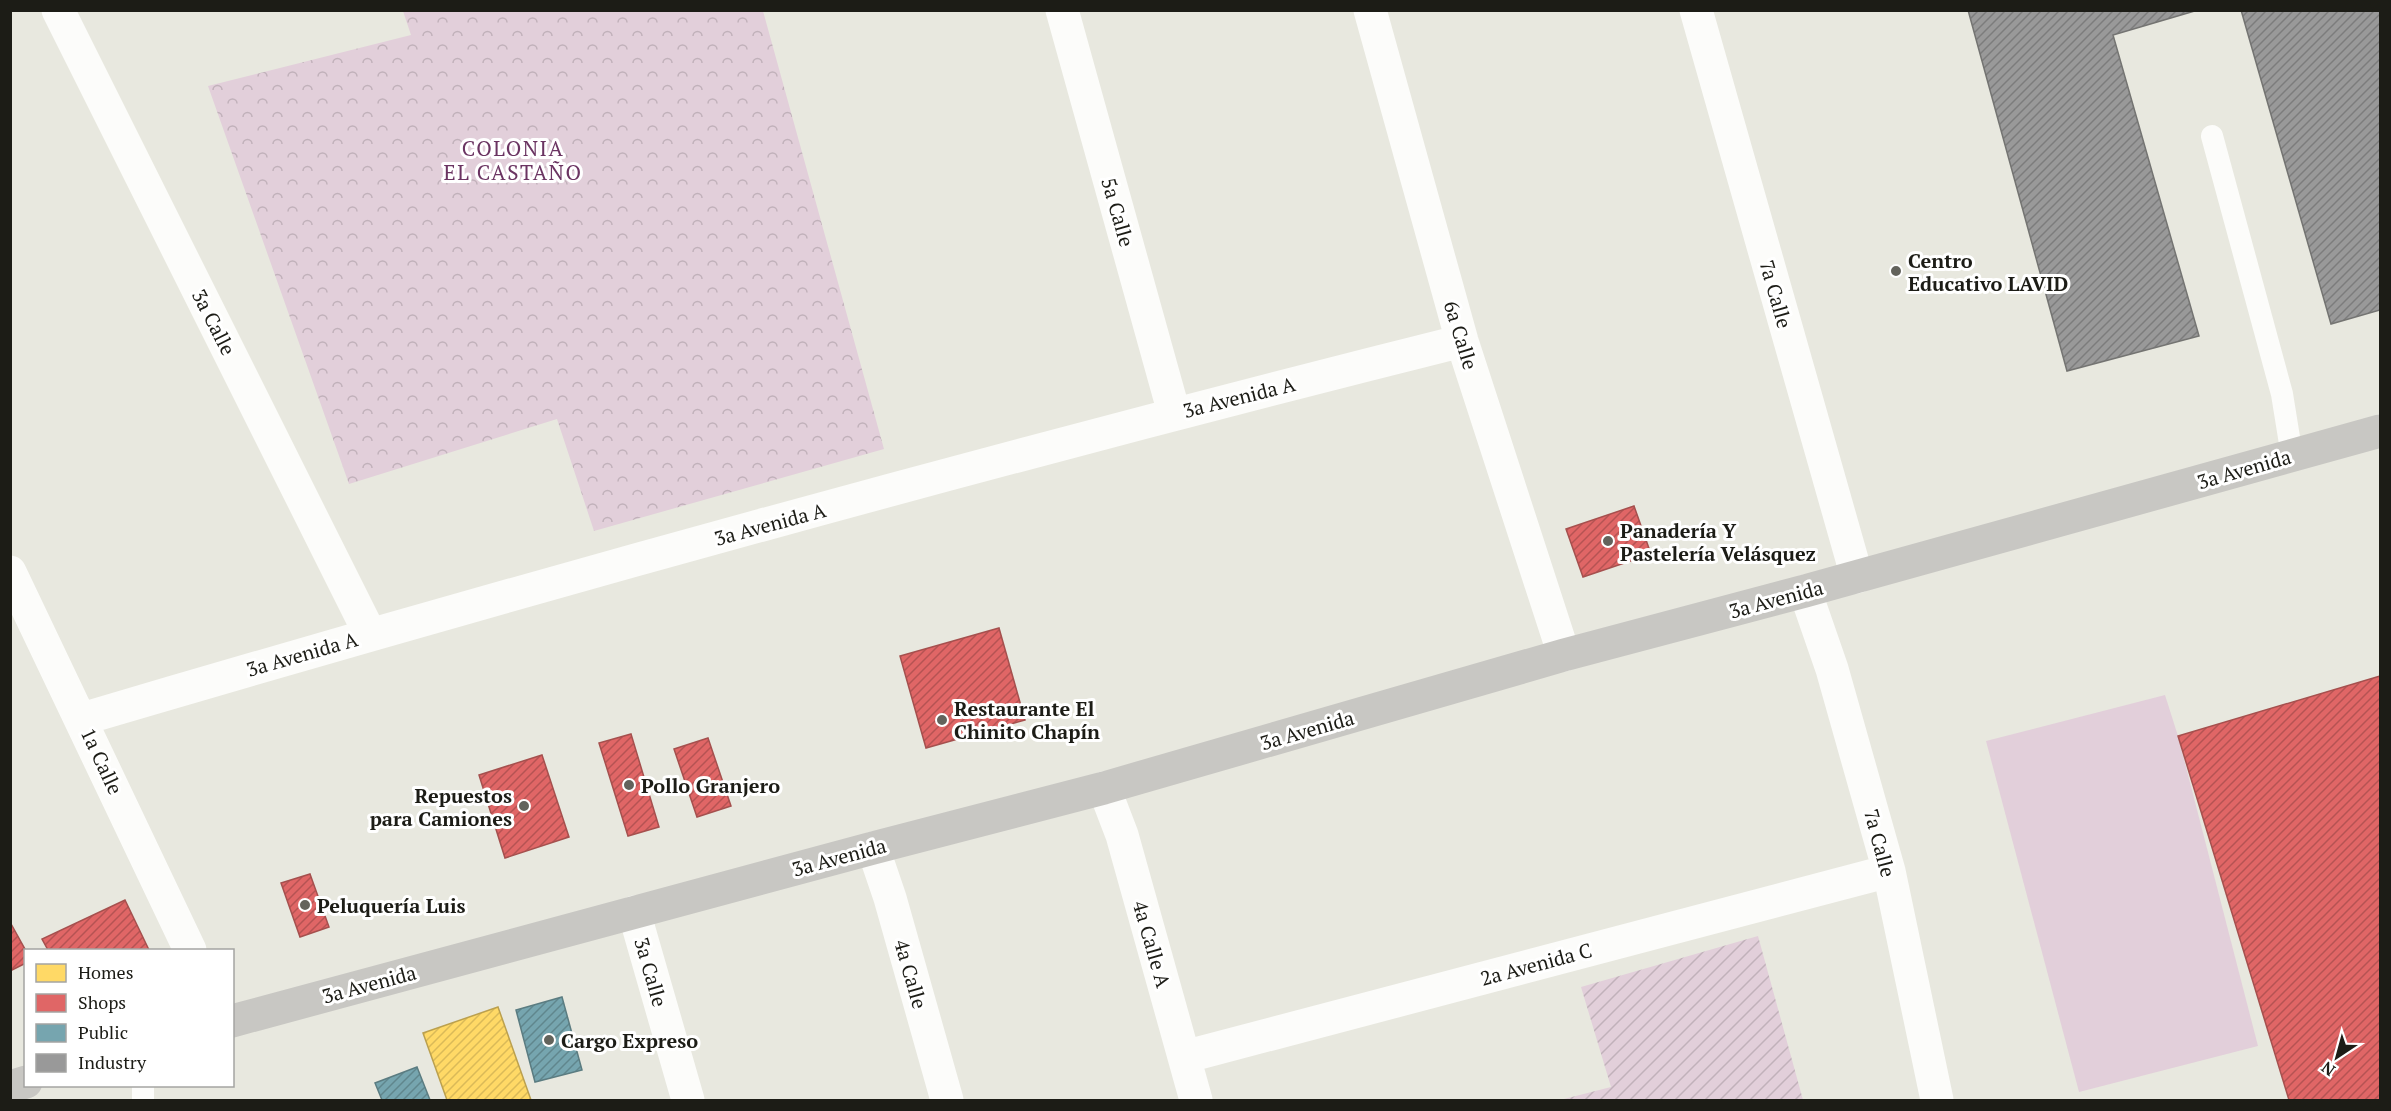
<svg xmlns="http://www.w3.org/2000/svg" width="2391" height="1111" font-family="'PT Serif',serif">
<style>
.forest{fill:url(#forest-crowns)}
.garden{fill:url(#garden-furrows)}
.pitch{fill:#e2cfda}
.homes{fill:url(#homes-hatch);stroke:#bba04e;stroke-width:1.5}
.shops{fill:url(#shops-hatch);stroke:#a5504e;stroke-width:1.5}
.public{fill:url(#public-hatch);stroke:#5b7c81;stroke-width:1.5}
.industry{fill:url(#industry-hatch);stroke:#747472;stroke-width:1.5}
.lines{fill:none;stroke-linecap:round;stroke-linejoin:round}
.service{stroke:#fcfcfa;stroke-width:22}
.minor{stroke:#fcfcfa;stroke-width:33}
.secondary{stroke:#c8c7c3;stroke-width:33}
.poi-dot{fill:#63635c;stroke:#fff;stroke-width:2}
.labels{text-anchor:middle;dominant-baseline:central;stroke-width:6;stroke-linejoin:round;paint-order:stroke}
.street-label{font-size:20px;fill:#1c1c16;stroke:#fff}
.poi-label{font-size:20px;font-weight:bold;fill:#1c1c16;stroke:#fff;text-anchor:start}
.neighbourhood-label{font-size:21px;letter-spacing:1.5px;fill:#6b3462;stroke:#fff}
</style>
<defs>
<pattern id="forest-crowns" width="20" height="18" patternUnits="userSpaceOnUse" patternTransform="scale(1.5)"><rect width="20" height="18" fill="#e2cfda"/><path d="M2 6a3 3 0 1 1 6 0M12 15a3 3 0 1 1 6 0" fill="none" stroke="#c1b1ba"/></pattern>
<pattern id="garden-furrows" width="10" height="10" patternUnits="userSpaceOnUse" patternTransform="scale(1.5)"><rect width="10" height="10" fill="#e2cfda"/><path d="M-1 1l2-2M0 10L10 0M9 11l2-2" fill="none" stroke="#c1b1ba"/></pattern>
<pattern id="homes-hatch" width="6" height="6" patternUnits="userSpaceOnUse" patternTransform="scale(1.5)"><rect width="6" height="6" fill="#ffd966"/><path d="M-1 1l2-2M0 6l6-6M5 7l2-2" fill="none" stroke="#daba58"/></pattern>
<pattern id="shops-hatch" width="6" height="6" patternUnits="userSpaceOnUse" patternTransform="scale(1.5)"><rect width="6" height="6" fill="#e06666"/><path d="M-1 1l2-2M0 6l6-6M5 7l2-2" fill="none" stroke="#b55353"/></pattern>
<pattern id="public-hatch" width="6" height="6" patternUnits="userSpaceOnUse" patternTransform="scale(1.5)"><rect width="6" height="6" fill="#76a5af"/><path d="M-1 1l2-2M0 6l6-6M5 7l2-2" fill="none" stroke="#60868d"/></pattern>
<pattern id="industry-hatch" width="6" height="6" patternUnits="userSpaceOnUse" patternTransform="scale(1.5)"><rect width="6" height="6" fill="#999"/><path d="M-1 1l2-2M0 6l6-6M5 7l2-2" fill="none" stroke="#7c7c7c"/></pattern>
</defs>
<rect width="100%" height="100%" fill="#e8e8df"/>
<path class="forest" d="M403 11H763L884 449 594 531 557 419 349 484 208 86 411 35Z"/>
<path class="garden" d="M1758 936 1803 1100H1560L1611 1087 1581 987Z"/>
<path class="pitch" d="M2165 695 2178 736 2258 1046 2079 1092 1986 741Z"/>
<path class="homes" d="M498 1007 531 1100H447L423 1033Z"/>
<path class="shops" d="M1634 506 1651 554 1583 577 1566 529Z
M999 628 1025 720 926 748 900 656Z
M2380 676V1100H2289L2178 736Z
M631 734 659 827 628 836 599 743Z
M708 738 731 806 697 817 674 749Z
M542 755 569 837 505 858 479 775Z
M310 874 329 927 300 937 281 883Z
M125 900 149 950H48L42 939Z
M10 922 26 951V963L10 971Z"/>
<path class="public" d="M562 997 582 1070 535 1082 516 1010Z
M417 1067 430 1100H382L375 1083Z"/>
<path class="industry" d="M1968 10H2198L2113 35 2199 336 2067 371Z
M2241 10H2380V310L2331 324Z"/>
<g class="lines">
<path class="service" d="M2212 136 2282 394 2292 456
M143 1100V1086"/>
<path class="minor" d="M58 10 370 634
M1062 10 1174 413
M1370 10 1462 341 1564 655
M1696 10 1857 577
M10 572 190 950
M1805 591 1832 669 1889 871 1937 1100
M82 719C539 584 999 457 1462 341
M1104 788 1122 835 1196 1100
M873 848 890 898 947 1100
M634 912 688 1100
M1184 1057 1889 871"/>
<path class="secondary" d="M232 1021 873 848 1104 788 1564 655 1805 591 2380 431
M10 1087 26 1082"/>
</g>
<g class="poi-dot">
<circle cx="1896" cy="271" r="6"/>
<circle cx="1608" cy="541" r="6"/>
<circle cx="942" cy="720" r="6"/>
<circle cx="629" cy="785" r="6"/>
<circle cx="524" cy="806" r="6"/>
<circle cx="305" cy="905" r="6"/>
<circle cx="549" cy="1040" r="6"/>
</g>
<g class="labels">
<g class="street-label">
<text transform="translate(1118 212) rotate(74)">5a Calle</text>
<text transform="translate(1776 294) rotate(74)">7a Calle</text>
<text transform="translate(214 322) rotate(63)">3a Calle</text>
<text transform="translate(1461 335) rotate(73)">6a Calle</text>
<text transform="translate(1239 397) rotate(-14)">3a Avenida A</text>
<text transform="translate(2244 469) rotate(-16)">3a Avenida</text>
<text transform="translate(770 524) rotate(-15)">3a Avenida A</text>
<text transform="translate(1776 599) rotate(-15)">3a Avenida</text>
<text transform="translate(302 654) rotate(-16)">3a Avenida A</text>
<text transform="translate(1307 730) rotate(-16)">3a Avenida</text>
<text transform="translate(102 761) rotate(65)">1a Calle</text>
<text transform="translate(1880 843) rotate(75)">7a Calle</text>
<text transform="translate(839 857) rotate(-15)">3a Avenida</text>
<text transform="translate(1152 944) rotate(74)">4a Calle A</text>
<text transform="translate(1536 964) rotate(-15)">2a Avenida C</text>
<text transform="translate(651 972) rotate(74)">3a Calle</text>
<text transform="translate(911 974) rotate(74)">4a Calle</text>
<text transform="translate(369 984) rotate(-15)">3a Avenida</text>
</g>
<g class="poi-label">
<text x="1908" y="260">Centro<tspan x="1908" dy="23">Educativo LAVID</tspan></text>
<text x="1620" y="530">Panadería Y<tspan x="1620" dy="23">Pastelería Velásquez</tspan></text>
<text x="954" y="708">Restaurante El<tspan x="954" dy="23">Chinito Chapín</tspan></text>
<text x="641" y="785">Pollo Granjero</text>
<text x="512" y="795" text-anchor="end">Repuestos<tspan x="512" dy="23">para Camiones</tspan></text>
<text x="317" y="905">Peluquería Luis</text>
<text x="561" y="1040">Cargo Expreso</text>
</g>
<g class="neighbourhood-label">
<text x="513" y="148">COLONIA<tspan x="513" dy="24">EL CASTAÑO</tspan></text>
</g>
</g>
<rect width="2391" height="1111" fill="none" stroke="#1c1c16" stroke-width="24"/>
<rect x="24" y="949" width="210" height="138" fill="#ffffff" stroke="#a4a4a2" stroke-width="1.5"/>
<rect x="36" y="964" width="30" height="18" fill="#ffd966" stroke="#a4a4a2" stroke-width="1.5"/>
<text x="78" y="979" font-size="18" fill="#1c1c16">Homes</text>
<rect x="36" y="994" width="30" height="18" fill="#e06666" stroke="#a4a4a2" stroke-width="1.5"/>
<text x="78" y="1009" font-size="18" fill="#1c1c16">Shops</text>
<rect x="36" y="1024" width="30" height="18" fill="#76a5af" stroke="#a4a4a2" stroke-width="1.5"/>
<text x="78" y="1039" font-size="18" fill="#1c1c16">Public</text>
<rect x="36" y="1054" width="30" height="18" fill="#999999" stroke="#a4a4a2" stroke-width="1.5"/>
<text x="78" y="1069" font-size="18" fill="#1c1c16">Industry</text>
<g transform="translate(2337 1057) rotate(216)" stroke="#ffffff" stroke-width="4.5" paint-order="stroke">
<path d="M0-4.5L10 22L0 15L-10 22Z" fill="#1c1c16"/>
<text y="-9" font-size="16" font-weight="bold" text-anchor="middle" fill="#1c1c16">N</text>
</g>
</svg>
